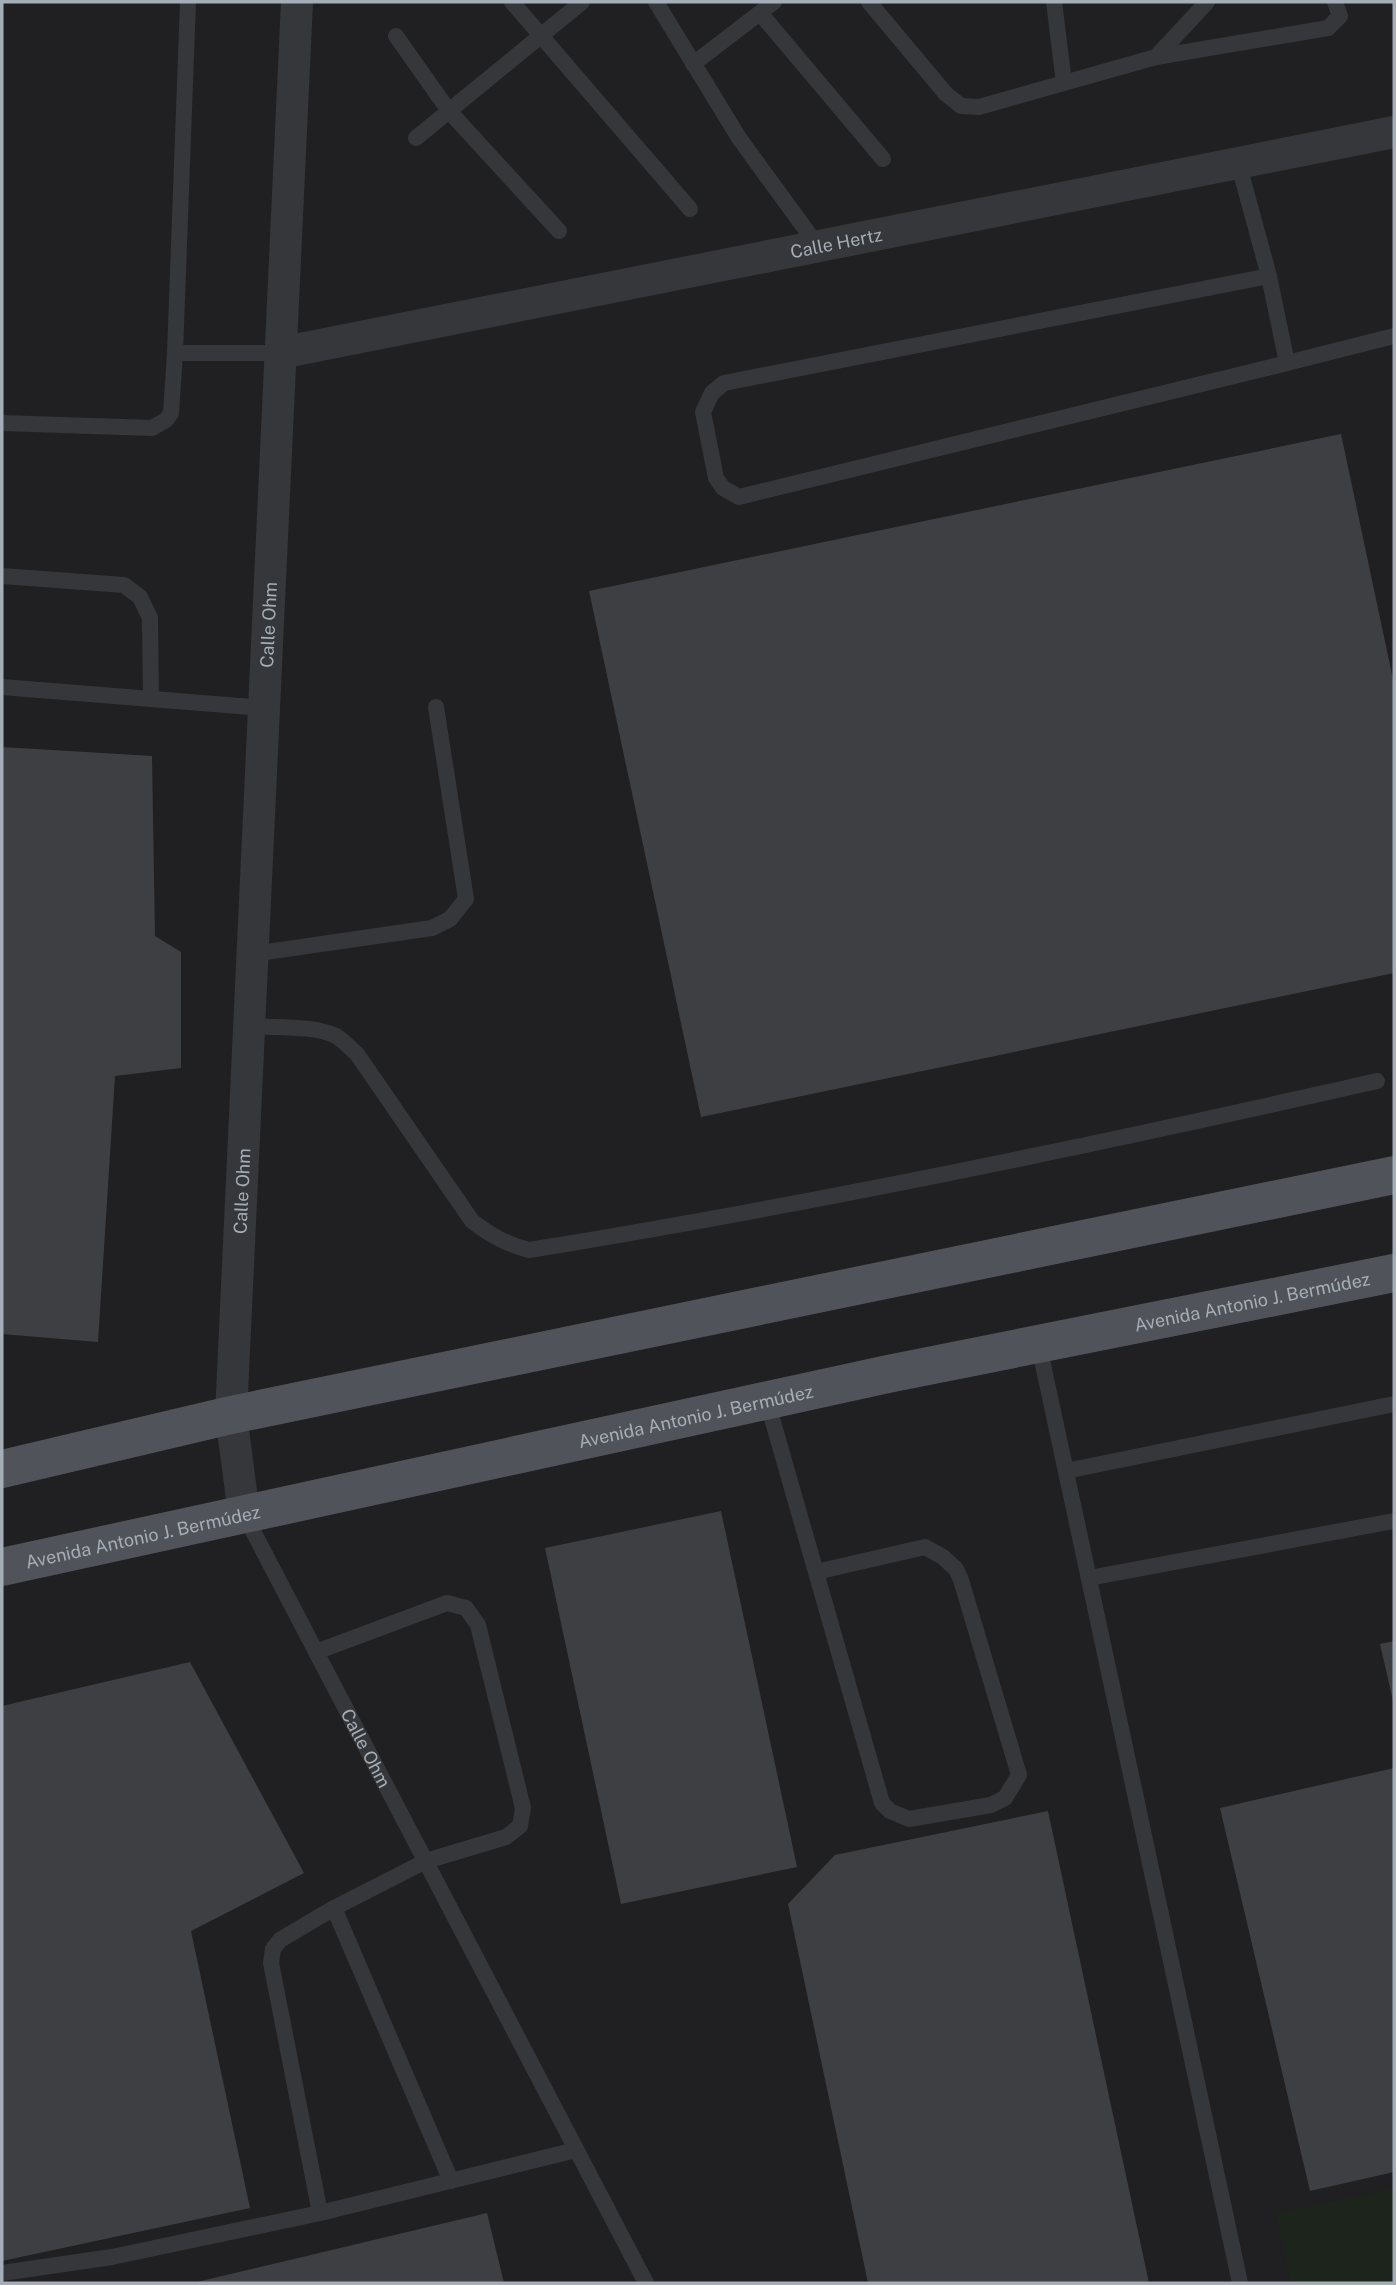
<svg xmlns="http://www.w3.org/2000/svg" width="1396" height="2285" font-family="'Public Sans',sans-serif">
<style>
.built{fill:#202023}
.green{fill:#1c241c}
.building{fill:#3e3f43}
.lines{fill:none;stroke-linecap:round;stroke-linejoin:round}
.lane{stroke:#35373b;stroke-width:16}
.street{stroke:#35373b;stroke-width:32}
.primary{stroke:#50545a;stroke-width:38}
.labels{text-anchor:middle;dominant-baseline:central;stroke-width:7;stroke-linejoin:round;paint-order:stroke}
.street-label{font-size:18px;fill:#a5adb7;stroke:#0f0f11}
</style>
<rect width="100%" height="100%" fill="#141416"/>
<path class="built" d="M2 2H1394V2283H2Z"/>
<path class="green" d="M1394 2188V2283H1291L1276 2213Z"/>
<path class="building" d="M1341 434 1394 684V973L701 1117 589 591Z
M2 747 152 756 155 936 181 952V1068L115 1076 98 1342 2 1334Z
M721 1511 797 1867 621 1904 545 1548Z
M1394 1641V1701H1393L1380 1644Z
M190 1662 304 1873 191 1931 250 2208 2 2261V1706Z
M1394 1768V2172L1310 2191 1220 1808Z
M1048 1811 1149 2283H868L788 1904 835 1855Z
M487 2213 504 2283H197V2282Z"/>
<g class="lines">
<g class="lane">
<path d="M188 2 175 353H280"/>
<path d="M512 2 690 209"/>
<path d="M656 2 739 138 817 245"/>
<path d="M869 2 946 94 961 106 979 107 1156 57 1328 28 1340 16 1335 2"/>
<path d="M1054 2 1064 83"/>
<path d="M760 13 883 159"/>
<path d="M396 36 449 111 559 231"/>
<path d="M1156 57 1207 2"/>
<path d="M693 64 774 2"/>
<path d="M416 138 582 2"/>
<path d="M1238 162 1269 276 1287 363 1394 336"/>
<path d="M1269 276 724 383 712 393 703 412 716 478 723 488 739 497 1287 363"/>
<path d="M2 423 152 428 166 420 171 413 175 353"/>
<path d="M2 576 124 585 140 597 150 618 151 699"/>
<path d="M2 687 264 708"/>
<path d="M252 954 432 928 450 919 466 899 436 707"/>
<path d="M249 1026C274 1028 314 1025 336 1036 344 1041 350 1048 357 1054L472 1221C490 1235 506 1244 529 1250 814 1204 1096 1145 1377 1081"/>
<path d="M1039 1346 1240 2283"/>
<path d="M767 1401 882 1803 890 1811 909 1819 991 1805 1005 1798 1019 1775 961 1580 956 1569 943 1557 925 1547 816 1572"/>
<path d="M1066 1471 1394 1404"/>
<path id="s1" d="M244 1514 646 2283"/>
<path d="M1089 1578 1394 1521"/>
<path d="M316 1652 447 1603 466 1608 478 1625 523 1808 520 1826 506 1837 426 1861 334 1908 280 1940 273 1949 271 1963 320 2213 576 2150"/>
<path d="M334 1908 451 2181"/>
<path d="M2 2273 112 2257 320 2213"/>
</g>
<g class="street">
<path id="s2" d="M280 353 1394 132"/>
<path id="s3" d="M244 1514 231 1415 297 2"/>
</g>
<g class="primary">
<path d="M2 1469 231 1415 1394 1175"/>
<path id="s4" d="M2 1567 888 1374 1394 1273"/>
</g>
</g>
<g class="labels">
<g class="street-label">
<text stroke="none"><textPath href="#s2" startOffset="567">Calle Hertz</textPath></text>
<text stroke="none"><textPath href="#s3" startOffset="891">Calle Ohm</textPath></text>
<text stroke="none"><textPath href="#s3" startOffset="324">Calle Ohm</textPath></text>
<text stroke="none"><textPath href="#s4" startOffset="1278">Avenida Antonio J. Bermúdez</textPath></text>
<text stroke="none"><textPath href="#s4" startOffset="710">Avenida Antonio J. Bermúdez</textPath></text>
<text stroke="none"><textPath href="#s4" startOffset="144">Avenida Antonio J. Bermúdez</textPath></text>
<text stroke="none"><textPath href="#s1" startOffset="264">Calle Ohm</textPath></text>
</g>
</g>
<rect width="1396" height="2285" fill="none" stroke="#a5adb7" stroke-width="7"/>
</svg>
